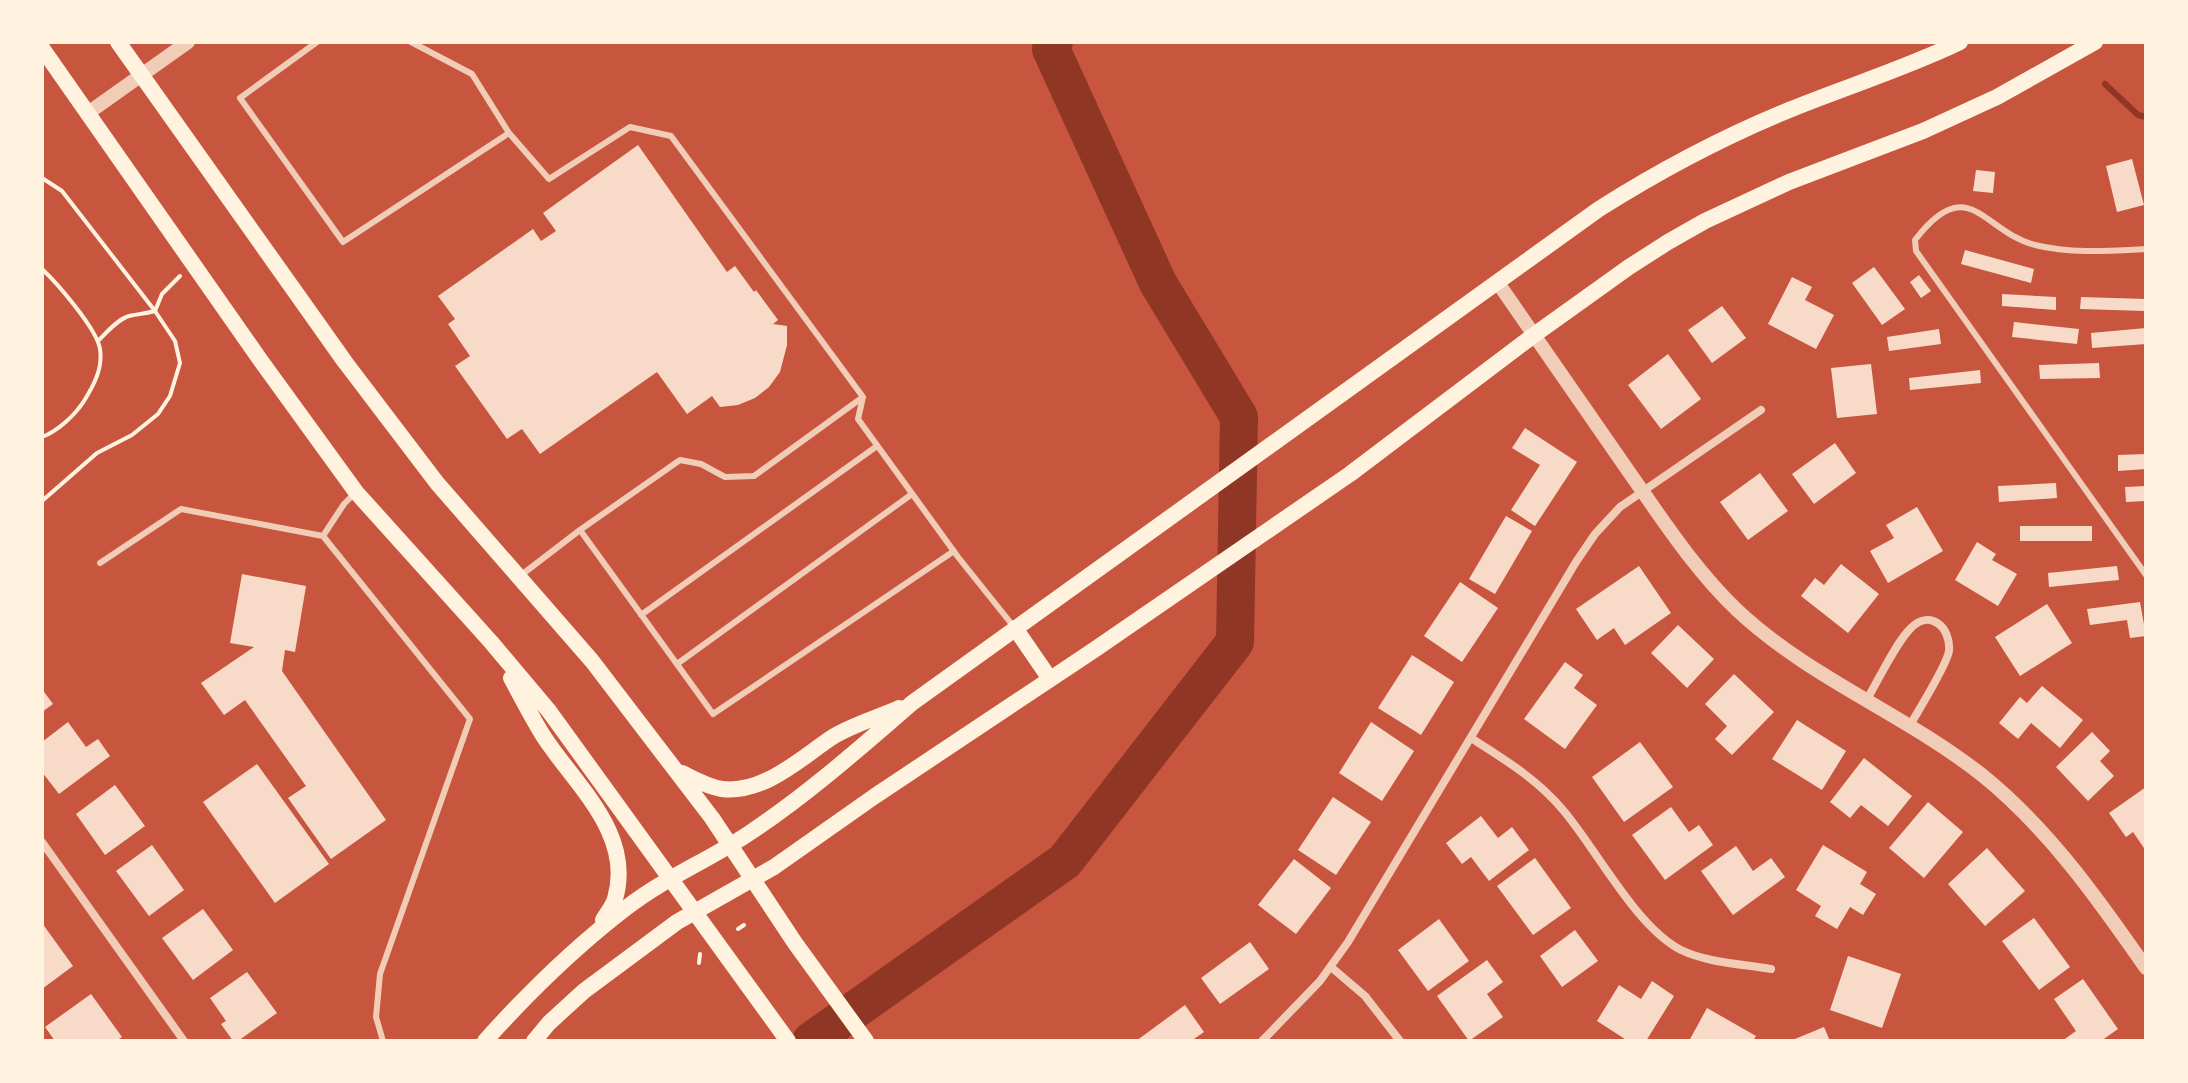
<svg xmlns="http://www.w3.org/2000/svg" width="2188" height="1083" font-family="Literata,serif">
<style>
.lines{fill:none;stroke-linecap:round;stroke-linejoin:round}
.stream{stroke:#8f3625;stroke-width:6}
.river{stroke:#8f3625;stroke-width:38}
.building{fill:#f7dbc8}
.path{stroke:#fff3e0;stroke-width:4}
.service{stroke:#f1ccb7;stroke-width:6}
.minor{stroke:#f1ccb7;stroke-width:8}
.tertiary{stroke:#f1ccb7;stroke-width:14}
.secondary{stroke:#fff3e0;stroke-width:16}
</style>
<rect width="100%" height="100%" fill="#c8553d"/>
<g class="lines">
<path class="stream" d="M2105 84 2138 115 2146 117"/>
<path class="river" d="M811 1041 1065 861 1235 642 1239 417 1158 283 1051 49 1054 42"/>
</g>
<path class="building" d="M638 145 727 272 735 266 754 292 756 290 778 320 773 324 787 326V345L780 372 769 387 755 398 738 405 720 407 712 396 687 414 657 372 540 454 522 429 507 439 455 366 470 356 448 324 455 319 438 296 533 229 541 241 556 231 543 213Z
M2132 159 2144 205 2117 212 2106 166Z
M1976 170 1995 172 1993 193 1973 191Z
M1965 250 2034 269 2031 283 1961 264Z
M1874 267 1905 309 1882 325 1852 283Z
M1919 275 1931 291 1921 298 1910 282Z
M1792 277 1812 287 1805 300 1834 315 1816 349 1768 324Z
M2002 294 2056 297V310L2002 306Z
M2081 297 2146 299 2145 311 2080 309Z
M1722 306 1746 338 1712 363 1688 330Z
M2014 322 2079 329 2077 344 2012 337Z
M2146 328V344L2092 348 2091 333Z
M1939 329 1941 344 1889 351 1887 337Z
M1668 354 1701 399 1661 429 1628 385Z
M2099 363 2100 378 2040 379 2039 365Z
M1871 364 1877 414 1837 418 1831 368Z
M1980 370 1981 383 1910 390 1909 378Z
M1525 428 1577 462 1535 526 1511 510 1540 465 1512 448Z
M1835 443 1856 473 1814 504 1792 474Z
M2146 454V469L2118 471V455Z
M1760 473 1788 511 1748 540 1720 502Z
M2056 483 2057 498 1999 502 1998 486Z
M2146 486V501L2126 502 2125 487Z
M1917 507 1943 551 1888 583 1870 551 1894 538 1886 525Z
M1506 516 1532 531 1495 594 1469 579Z
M2020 526H2092V541H2020Z
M1977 542 1996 554 1992 560 2017 574 1998 606 1955 580Z
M1841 564 1879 594 1848 633 1801 596 1815 578 1824 585Z
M1639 566 1671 613 1625 645 1614 628 1597 640 1576 609Z
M2117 566 2119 580 2049 587 2048 573Z
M242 574 306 586 295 652 285 650 282 671 386 820 331 859 288 798 306 786 245 700 224 715 201 683 254 647 230 643Z
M1460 582 1498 608 1462 662 1424 636Z
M2140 602 2146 636 2130 638 2127 620 2090 625 2087 609Z
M2047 604 2072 643 2020 676 1995 637Z
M1678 625 1714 659 1687 688 1651 653Z
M1412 655 1454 682 1421 735 1378 708Z
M1565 662 1583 675 1574 688 1597 705 1565 749 1524 719Z
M1734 674 1774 712 1732 755 1715 739 1727 726 1705 704Z
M2042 686 2083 720 2060 748 2031 723 2018 739 1999 723 2020 697 2027 703Z
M42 689 53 704 42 712Z
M1797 720 1846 751 1822 790 1772 759Z
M68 722 86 747 98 739 110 756 59 794 42 772V742Z
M1371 722 1414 751 1382 801 1339 773Z
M2092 732 2110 751 2100 761 2114 776 2088 801 2056 767Z
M1640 742 1673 787 1624 822 1592 777Z
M1864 758 1912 796 1888 826 1861 805 1850 818 1830 802Z
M257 764 329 864 275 903 203 802Z
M115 785 145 826 105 855 76 814Z
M2146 787V851L2133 832 2126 837 2109 813Z
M1333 797 1371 822 1336 875 1298 850Z
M1928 802 1963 832 1924 878 1889 848Z
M1671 807 1689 832 1699 825 1713 845 1665 880 1632 835Z
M1481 816 1498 838 1512 827 1529 850 1489 881 1471 857 1462 864 1446 843Z
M152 845 184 890 149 916 116 871Z
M1823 845 1867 872 1860 884 1876 894 1863 915 1850 907 1837 929 1815 916 1821 906 1796 890Z
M1736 846 1753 871 1771 858 1785 877 1733 915 1701 871Z
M1987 848 2025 891 1985 926 1948 884Z
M1535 858 1571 908 1533 935 1497 886Z
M1294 859 1331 888 1296 934 1258 905Z
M203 909 233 950 193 980 162 938Z
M2034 918 2070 967 2039 990 2002 941Z
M1439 919 1469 961 1428 991 1398 950Z
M42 923 73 966 42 989Z
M1575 930 1598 961 1562 987 1540 956Z
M1250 942 1269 969 1220 1004 1201 978Z
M1848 956 1901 974 1882 1028 1830 1010Z
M1487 960 1503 982 1487 994 1503 1017 1469 1041 1437 996Z
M247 972 277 1013 238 1041H233L221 1024 226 1021 210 998Z
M2083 979 2118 1029 2101 1041H2062L2076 1031 2054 999Z
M1652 981 1674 996 1646 1041H1628L1597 1021 1619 985 1641 999Z
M91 994 122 1037 116 1041H55L45 1027Z
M1185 1005 1204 1032 1191 1041H1136Z
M1707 1008 1756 1036 1753 1041H1689Z
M1824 1027 1830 1041H1790Z"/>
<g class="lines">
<path class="path" d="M42 178 62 191 155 311 175 341 180 363 170 396 158 414 132 435 97 453 42 501
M42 269C57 283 97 329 100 349 103 368 94 385 84 401 75 415 58 431 42 437
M98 341C106 333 118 319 129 316 137 314 144 314 155 311L162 294 180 276
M738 929 744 925
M699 963 700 954"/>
<path class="service" d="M317 42 240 98 343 242 509 133
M411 42 472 74 509 133 549 179 630 127 671 136 863 397 858 419 958 557 1014 627
M2146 249C2109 251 2071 254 2035 245 1983 232 1969 170 1915 240L1916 251 2146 575
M354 494 344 504 323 536 470 719 380 974 376 1017 383 1041
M580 530 680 460 701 464 725 477 754 476 863 397
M100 563 181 509 323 536
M520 576 580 530 713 714 954 551
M641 615 877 446
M677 664 912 494"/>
<path class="minor" d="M1866 701C1877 683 1896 642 1911 628 1930 609 1951 627 1949 651 1947 665 1918 711 1909 727
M1471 738C1504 759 1537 779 1563 810 1597 850 1636 927 1681 950 1708 963 1742 964 1771 969
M42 842 184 1041
M1331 967 1365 996 1400 1041
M1262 1041 1320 981 1348 942 1576 562 1595 534 1620 507 1761 410"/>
<path class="tertiary" d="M88 113 188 42
M1498 283C1542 346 1586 409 1629 472 1662 519 1695 570 1737 610 1809 678 1905 714 1982 775 2048 828 2098 899 2146 968"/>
<path class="secondary" d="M118 42 345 362 437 483 592 661 712 818 795 943 866 1041
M42 48 261 361 356 492 491 642 549 711 788 1041
M1015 628 1050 679
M511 678C522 698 532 718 544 737 576 786 634 834 615 899 613 906 607 913 603 920
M682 773C694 779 708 787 722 789 763 794 800 759 831 738 851 725 877 718 899 708
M485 1041C528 993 574 948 626 908 664 878 710 860 751 832 808 794 860 748 912 703L1599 209C1659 171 1723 137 1789 110 1845 87 1904 69 1960 42
M534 1041 549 1023 584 991 677 922 774 867 875 796 1094 650 1350 474 1534 335 1629 267 1668 242 1705 221 1789 182 1923 131 1997 97 2095 42"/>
</g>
<rect width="2188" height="1083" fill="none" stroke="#fff3e0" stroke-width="88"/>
</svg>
